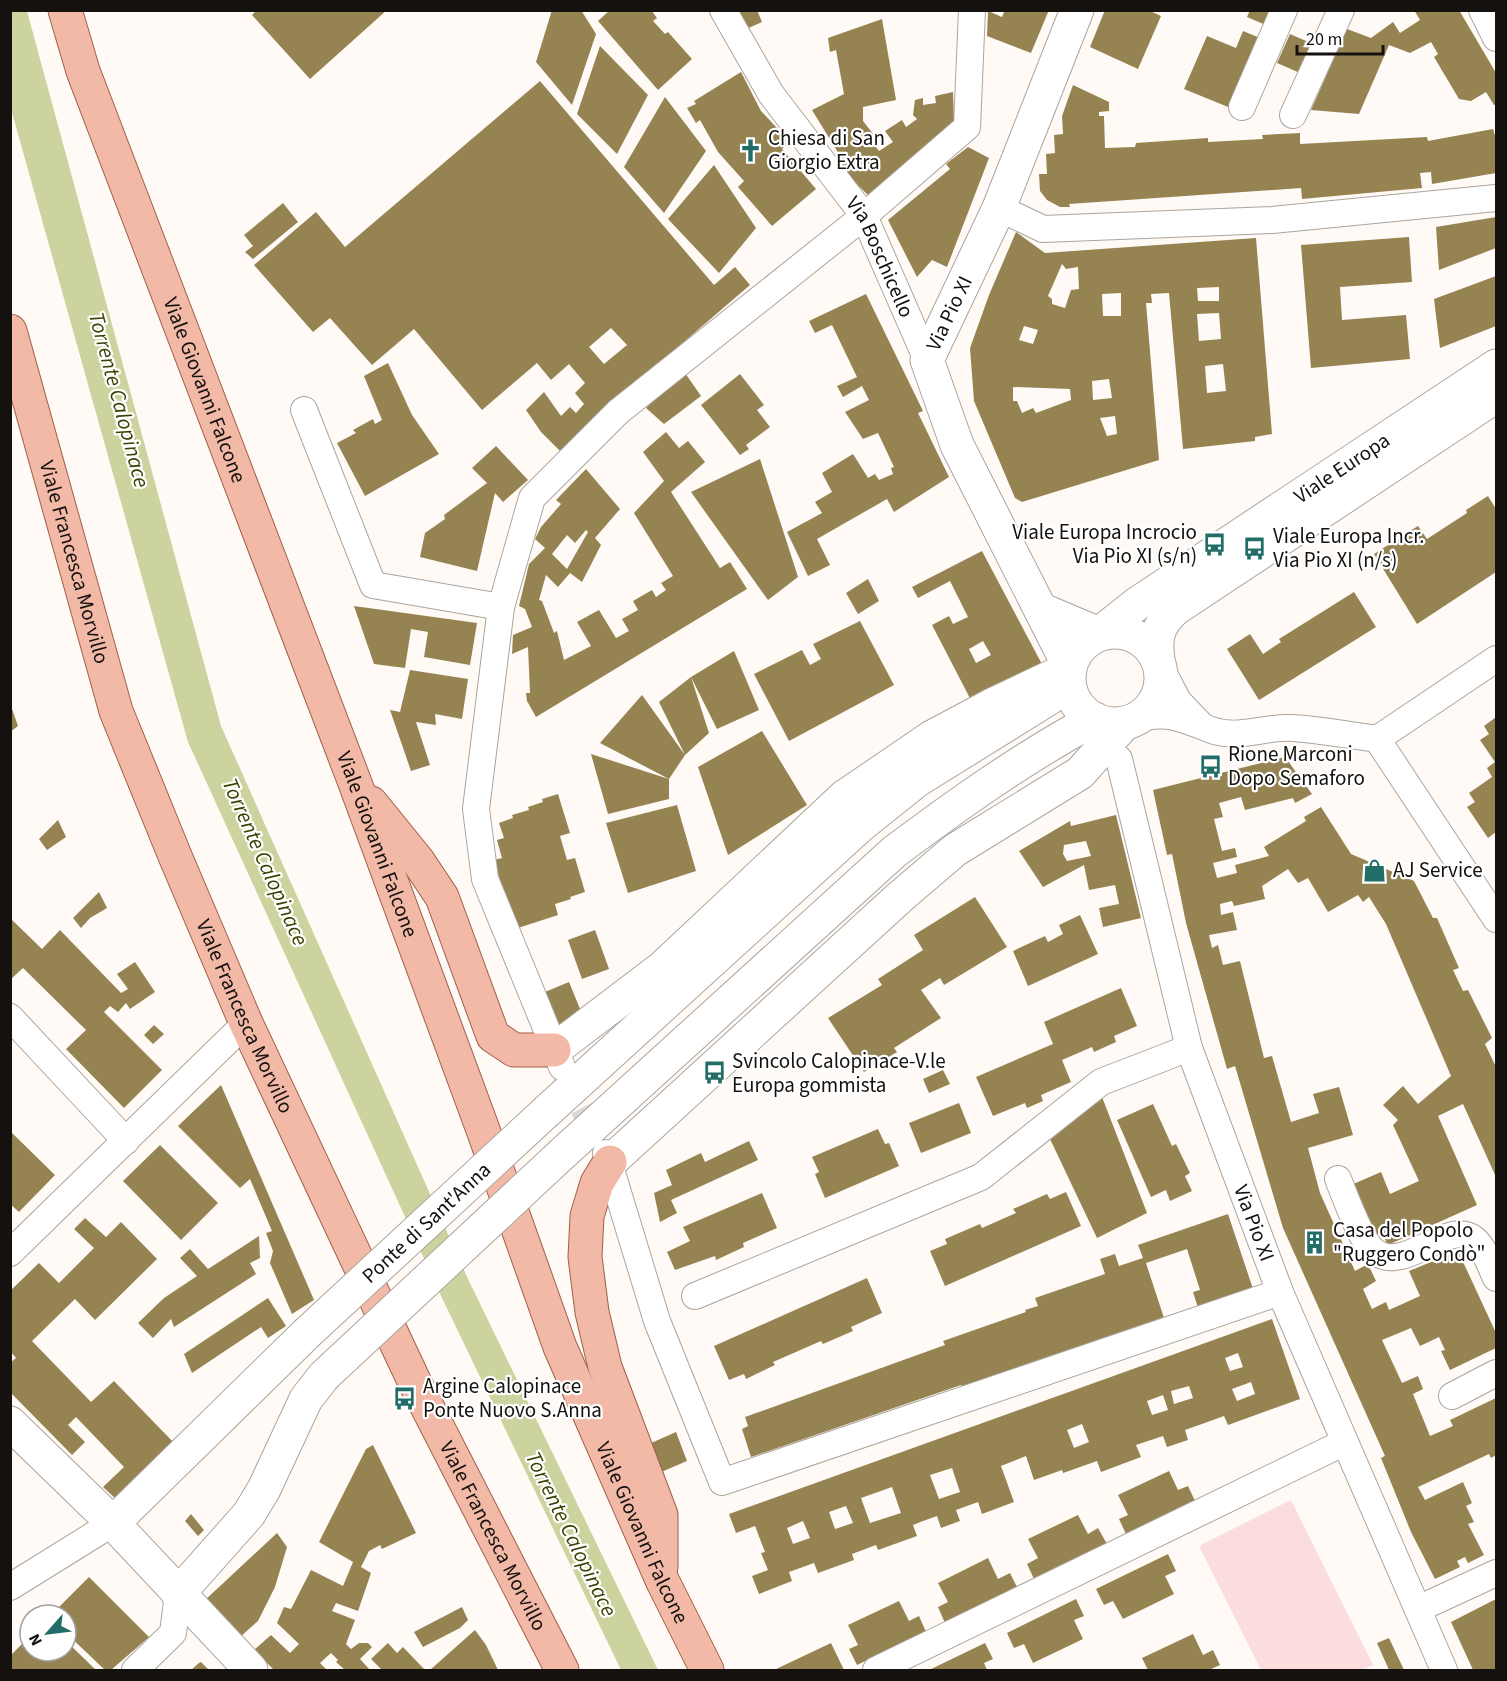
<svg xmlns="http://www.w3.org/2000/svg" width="1507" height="1681" font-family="'Source Sans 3',sans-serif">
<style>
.green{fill:#fbddde}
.water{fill:#ccd39e}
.building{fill:#968352;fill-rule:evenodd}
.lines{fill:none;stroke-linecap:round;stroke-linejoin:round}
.street-tunnel{stroke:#dcd7d3;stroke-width:26;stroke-dasharray:26 13;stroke-linecap:butt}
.street-casing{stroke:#aca59e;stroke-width:28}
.secondary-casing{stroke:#aca59e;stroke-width:35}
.primary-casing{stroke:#9e604b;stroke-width:35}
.street{stroke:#fff;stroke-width:26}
.secondary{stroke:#fff;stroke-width:33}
.primary{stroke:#f2b9a7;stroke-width:33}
.secondary-bridge-casing{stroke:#aca59e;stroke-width:35;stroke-linecap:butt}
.secondary-bridge{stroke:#fff;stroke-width:33}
.labels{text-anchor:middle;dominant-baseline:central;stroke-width:4.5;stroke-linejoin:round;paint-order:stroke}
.poi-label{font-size:21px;fill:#14110f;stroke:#fff;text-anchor:start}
.street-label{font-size:21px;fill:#14110f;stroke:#fff}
.water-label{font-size:22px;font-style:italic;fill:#3c4000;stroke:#fff}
</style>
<rect width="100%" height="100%" fill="#fffaf6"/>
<path class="green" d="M1291 1500 1373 1665 1362 1670H1261L1199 1546Z"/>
<path class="water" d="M10 11H27L221 726 468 1279 658 1670H621L443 1300 188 742 11 109Z"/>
<path class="building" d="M257 10H387L310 79 252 15Z
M552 10H581L596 34 572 105 536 62Z
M610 10H651L657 18 653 21 665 34 668 32 692 59 658 90 598 21Z
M734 10H757L762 22 744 30Z
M1005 10H1049L1031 53 987 36 988 11 1002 17Z
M1105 10H1148L1161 16 1138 69 1090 47Z
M1250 10H1271L1268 26 1247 17Z
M1414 10H1459L1496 73V105H1494L1486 92 1471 101 1459 99 1434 57 1438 54 1431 42 1410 53 1389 45 1359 114 1311 110 1347 29 1371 38 1393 22 1400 33 1420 20Z
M882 19 896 100 863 107V121L874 135 869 138 879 151 893 142 885 131 902 120 906 127 917 119 913 115 915 100 923 98V105L936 103 935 96 953 92 954 120 952 134 869 196 831 159 839 154 812 110 844 94 836 50 830 52 828 38Z
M1243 31 1260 38 1233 109 1184 89 1207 36 1236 48Z
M1290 34 1313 44 1300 73 1277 63Z
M600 46 648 95 617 154 577 114Z
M741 72 761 111 790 142 782 149 816 189 772 226 738 187 744 181 718 152 700 120 696 123 687 108 696 104 694 101Z
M540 81 714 285 735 267 750 285 636 383 624 400 619 394 594 417 577 437 567 458 541 432 526 410 544 392 561 416 570 407 576 413 584 404 575 393 585 383 569 364 551 380 537 363 482 410 414 329 372 365 330 318 313 332 254 265 316 212 345 247ZM611 328 627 345 604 364 589 347Z
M1073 85 1109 102V111L1099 112V116H1104L1105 148 1135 147 1136 143 1208 138V142L1263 139 1262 135 1300 133V144L1427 137 1428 141 1493 129 1496 139V173L1432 184 1431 172 1420 173 1422 188 1302 199 1301 188 1069 204 1070 207H1060L1047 200 1040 191 1039 174H1047L1046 154 1055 153 1054 135 1063 134 1062 116Z
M665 97 706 151 664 213 624 167Z
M968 147 989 158 947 267 932 260 917 277 888 220 950 169 946 164Z
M714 165 756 228 719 273 668 219Z
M283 203 298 222 253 259 245 252 253 246 244 235Z
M1496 217V248L1439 270 1436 227Z
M1016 232 1045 253 1256 238 1272 434 1255 437V441L1183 449 1169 293 1151 294 1152 303H1146L1159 460 1022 502 1015 498 974 401 970 348 989 295ZM1062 264 1066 269 1078 267 1079 289 1071 290 1065 308 1052 304V299L1048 296ZM1219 287V301H1198L1197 288ZM1121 293V316H1103L1102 294ZM1219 313 1221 339 1199 341 1197 314ZM1024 326 1038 330 1033 344 1019 340ZM1223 364 1226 391 1207 393 1205 366ZM1109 379 1112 398 1093 400 1092 381ZM1013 387 1070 389 1071 400 1036 413 1033 408 1022 413 1017 401H1013ZM1115 416 1117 434 1107 436 1100 418Z
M1409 237 1412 282 1340 287 1342 320 1406 315 1410 359 1311 368 1301 245Z
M1496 276V326L1440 348 1434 299Z
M866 294 923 411 918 413 949 477 894 512 887 499 817 539 830 565 808 576 787 532 822 513 815 502 832 492 822 473 853 454 868 478 875 474 879 480 893 474 891 468 894 467 878 433 863 439 845 412 869 400 862 386 843 397 837 386 857 377 832 325 815 333 809 321Z
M388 363 412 415 439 454 365 496 337 443 356 433 353 430 373 419 375 424 382 420 364 376Z
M685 373 701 396 664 424 646 408 661 392Z
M740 374 764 405 757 410 770 427 746 445 749 449 740 455 701 405Z
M666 432 679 448 688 441 705 462 671 492 720 568 730 562 747 589 536 717 527 701 526 693H530L528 647 512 654 513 635 532 627 525 609 519 606 529 564 545 548 535 539 541 527 561 504 556 500 586 469 620 509 595 538 601 545 582 582 570 573 558 587 546 575 539 600 542 601 554 633 557 631 564 660 591 646 577 622 599 610 616 638 629 631 622 619 638 610 633 601 652 590 656 597 666 590 661 583 673 576 634 513 664 481 643 452ZM586 530 588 532 567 569 552 554 567 535 575 543Z
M496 446 528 480 503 502 495 493 477 571 420 557 425 533 445 519 444 515 487 483 472 468Z
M760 459 798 577 768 600 691 492Z
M1488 496 1496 509V572L1417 624 1374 554 1418 526 1427 539 1467 513 1466 510Z
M982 551 1044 668 974 706 932 625 949 616 953 624 968 617 950 581 918 598 912 587ZM983 641 991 655 976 663 969 649Z
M868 579 879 601 858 614 846 593Z
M1354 592 1376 627 1259 700 1227 649 1250 634 1263 654 1281 642 1279 639Z
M354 606 477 623 470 665 424 657 428 632 411 629 405 668 374 664Z
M860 621 894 685 789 741 754 674 802 650 810 665 821 659 813 644Z
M734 651 759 710 717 729 691 677Z
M410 670 468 679 462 719 435 714 436 725 416 722 430 765 411 771 390 710 400 712Z
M691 677 709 733 685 755 669 779 600 743 642 695 685 755 659 702Z
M10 703 18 726 10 732Z
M1496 717V832L1488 838 1467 807 1475 802 1469 793 1492 777 1487 768 1495 762 1480 740 1489 734 1484 726Z
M762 731 807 805 728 855 698 767Z
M591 754 669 779V799L608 814Z
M1285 757 1312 794 1295 803 1293 798 1245 810 1241 797 1219 803 1223 817 1214 819 1222 851 1235 848 1237 857 1213 863 1217 878 1237 873 1235 865 1269 856 1264 847 1306 821 1304 817 1321 807 1351 854 1414 881 1433 918H1437L1459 968 1453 970 1463 991 1468 990 1492 1038 1485 1044 1496 1067V1177L1463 1104 1438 1116 1477 1205 1388 1245 1381 1232 1374 1236 1351 1185 1381 1172 1390 1194 1419 1181 1393 1125 1398 1120 1383 1105 1403 1086 1418 1104 1451 1076 1386 924 1369 897 1363 902 1358 895 1328 912 1308 878 1298 883 1288 869 1262 886 1265 899 1234 906 1232 901 1220 904 1221 915 1233 912 1237 930 1209 935 1212 948 1218 945 1223 965 1240 961 1264 1058 1272 1056 1291 1122 1319 1113 1313 1094 1339 1087 1353 1135 1308 1148 1320 1193 1355 1271 1368 1264 1376 1281 1363 1289 1372 1309 1386 1302 1389 1310 1420 1296 1409 1271 1458 1251 1496 1333V1348L1450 1370 1441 1351 1445 1350 1439 1337 1420 1346 1411 1328 1382 1340 1402 1383 1418 1376 1423 1389 1413 1394 1430 1436 1453 1426 1450 1420 1496 1398V1455L1491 1458 1489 1454 1418 1487 1425 1500 1463 1482 1472 1503 1466 1506 1474 1522 1468 1524 1484 1555 1468 1563 1465 1557 1457 1561 1460 1567 1435 1579 1411 1532 1381 1458 1385 1456 1283 1228 1235 1066 1227 1069 1186 923 1172 854 1167 855 1153 790Z
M558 794 570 833 560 836 567 860 575 858 585 892 570 897 571 899 555 904 558 915 515 929 494 860 502 858 497 840 504 838 499 823 513 818 512 815 529 810 528 807 543 802 542 799Z
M677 805 696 871 628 893 606 823Z
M1116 815 1141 918 1103 927 1099 908 1119 904 1115 885 1089 890 1084 865 1043 887 1019 851 1070 821 1071 826ZM1086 841 1091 856 1067 861 1063 854 1064 845Z
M58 820 66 837 47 850 39 839Z
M99 892 107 908 90 918 81 928 73 918Z
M975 897 1007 947 944 985 940 978 921 990 941 1018 894 1048 897 1052 864 1072 828 1018 882 985 878 979 923 950 914 935Z
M1080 915 1098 954 1028 986 1013 951 1045 936 1048 942 1063 934 1059 925Z
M10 918 42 949 60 930 121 993 128 989 117 974 135 962 155 992 130 1009 126 1003 118 1012 110 1006 104 1012 162 1070 124 1108 66 1049 86 1030 23 968 10 980Z
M595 930 609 969 582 979 568 940Z
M569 982 585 1021 560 1030 545 992Z
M1121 988 1137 1026 1114 1036 1116 1042 1094 1052 1092 1047 1062 1060 1071 1082 1041 1095 1043 1101 1027 1108 1025 1103 993 1116 976 1077 1053 1044 1044 1022Z
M154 1025 164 1034 153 1044 144 1035Z
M943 1070 950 1084 929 1093 923 1079Z
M221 1085 314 1300 292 1314 270 1263 273 1251 266 1233 272 1231 250 1179 240 1188 178 1126Z
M1102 1097 1147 1213 1097 1238 1050 1139Z
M959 1103 971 1133 921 1153 909 1123Z
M1153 1104 1172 1146 1176 1144 1190 1173 1185 1176 1192 1191 1170 1201 1166 1190 1151 1197 1117 1120Z
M878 1129 885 1144 889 1143 899 1166 825 1198 815 1174 819 1172 812 1157Z
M10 1131 55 1175 19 1212 10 1204Z
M749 1141 758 1160 671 1200 677 1213 660 1222 654 1193 672 1185 666 1170 701 1153 705 1162Z
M160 1145 218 1203 181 1240 123 1181Z
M1066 1192 1081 1226 945 1286 930 1251 947 1244 945 1239 980 1224 982 1228 1016 1213 1013 1209 1047 1194 1050 1199Z
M762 1193 777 1228 743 1243 744 1247 716 1260 715 1256 675 1270 667 1252 690 1241 683 1227Z
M1228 1214 1254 1292 1199 1311 1193 1292 1200 1290 1187 1249 1146 1263 1164 1318 963 1393 961 1385 751 1457 742 1429 748 1426 745 1417 945 1345 943 1341 1026 1312 1025 1310 1038 1306 1035 1298 1105 1274 1100 1259 1115 1254 1119 1266 1143 1258 1138 1245Z
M85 1218 106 1237 121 1222 157 1259 95 1320 75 1299 32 1341 91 1402 114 1381 176 1445 117 1500 103 1487 124 1467 76 1417 68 1425 85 1442 72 1455 10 1392V1363L16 1358 10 1351V1291L39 1263 59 1283 94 1248 74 1229Z
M259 1236 260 1258 250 1263 256 1274 174 1327 171 1319 153 1338 138 1323 164 1298 197 1276 180 1258 190 1249 208 1269Z
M867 1278 882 1313 851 1327 853 1331 823 1344 821 1341 773 1362 775 1365 746 1379 744 1374 729 1380 714 1346Z
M268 1298 286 1326 268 1338 261 1327 192 1373 184 1354Z
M1272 1319 1300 1399 1228 1425 1224 1416 1213 1420 1185 1430 1188 1440 1167 1447 1163 1436 1136 1445 1141 1457 1101 1472 1097 1461 1063 1473 1062 1470 1034 1480 1026 1456 1001 1466 1014 1502 982 1514 978 1502 956 1510 960 1521 941 1528 937 1516 923 1521 913 1525 917 1536 878 1550 876 1545 852 1554 854 1560 818 1573 814 1563 789 1572 792 1581 759 1594 752 1576 768 1570 761 1553 765 1552 755 1526 736 1533 729 1514ZM1238 1353 1243 1367 1230 1371 1225 1358ZM1251 1382 1255 1394 1237 1401 1232 1389ZM1189 1386 1193 1398 1174 1404 1171 1391ZM1163 1395 1168 1410 1152 1415 1147 1401ZM1082 1424 1089 1442 1074 1448 1067 1430ZM952 1468 960 1492 939 1499 930 1475ZM892 1487 901 1513 870 1523 861 1498ZM846 1506 853 1523 835 1529 829 1512ZM803 1521 810 1538 793 1544 787 1528Z
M676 1432 687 1461 659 1473 649 1444Z
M373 1445 416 1533 382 1549 380 1545 369 1551 361 1567 371 1573 358 1611 336 1603 332 1611 355 1620 346 1644 351 1649 359 1643H368L372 1647 360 1659 370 1670H345L336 1662 338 1660 331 1653 320 1663 327 1670H274L254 1650 271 1635 290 1653 299 1644 277 1623 284 1607 291 1609 311 1570 343 1586 353 1562 319 1542 366 1449Z
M1169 1471 1178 1490 1188 1486 1195 1501 1126 1534 1119 1519 1128 1515 1118 1495Z
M191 1514 204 1530 198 1536 185 1521Z
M1078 1515 1088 1534 1098 1528 1107 1544 1034 1579 1027 1564 1038 1558 1028 1539Z
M277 1533 287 1547 275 1587 258 1621 239 1638 203 1602Z
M1168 1554 1176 1571 1165 1576 1174 1594 1123 1619 1113 1601 1104 1605 1096 1589Z
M988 1558 998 1579 1010 1573 1017 1587 945 1623 938 1607 948 1602 938 1583Z
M89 1577 149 1637 111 1670H105L66 1633V1615H51Z
M1076 1599 1084 1616 1074 1620 1083 1639 1033 1663 1024 1644 1014 1648 1007 1633Z
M1496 1599V1670H1473L1451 1622Z
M899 1601 909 1621 919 1616 926 1632 857 1665 849 1649 858 1645 848 1625Z
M462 1607 468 1620 460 1628 423 1647 414 1632Z
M475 1630 486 1645 498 1670H430Z
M1193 1634 1203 1655 1213 1650 1220 1665 1209 1670H1148L1142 1658Z
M30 1636V1651H66V1641L96 1670H10V1656Z
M1389 1638 1404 1670H1389L1377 1643Z
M388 1643 397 1653 403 1647 425 1670H382L371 1659Z
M831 1643 844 1670H774Z
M985 1643 993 1659 984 1663 987 1670H929Z
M201 1662 209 1670H191L199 1663Z"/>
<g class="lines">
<path class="street-tunnel" d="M565 1073 601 1142"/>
<defs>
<g id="street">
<path id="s1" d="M723 10 771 94 864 216 927 360"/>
<path d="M1482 10 1496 38"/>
<path d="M1242 107 1284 10"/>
<path d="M1293 115 1341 10"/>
<path d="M999 208 1043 229 1272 220 1496 198"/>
<path d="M304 410 373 585 501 607"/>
<path d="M1139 718C1166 712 1176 717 1202 726L1178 701 1160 666"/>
<path d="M1202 726C1234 743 1260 726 1293 728 1321 730 1349 735 1377 739L1496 659"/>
<path d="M1377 739 1496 919"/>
<path id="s2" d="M1119 759 1189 1048 1280 1292 1444 1670"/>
<path d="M10 1017 126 1141"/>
<path d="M562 1067 485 879 476 809 501 607 532 498 618 412 864 216 967 127 972 10"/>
<path d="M606 1153 657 1321 722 1482 1280 1292"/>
<path d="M1338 1179C1345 1196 1361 1242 1375 1252 1406 1274 1448 1218 1474 1239 1485 1248 1490 1266 1496 1278"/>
<path d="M10 1253 246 1023"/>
<path d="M695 1296 981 1177 1101 1082 1189 1048"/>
<path d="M1452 1396 1496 1373"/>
<path d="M10 1587 113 1523"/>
<path d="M1418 1609 1496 1573"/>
<path d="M135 1670 173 1633 178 1594"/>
<path d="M876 1670 1345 1442"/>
</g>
<g id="secondary">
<path id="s3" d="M1042 610 1099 634 1138 603 1496 366"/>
<circle cx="1115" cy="678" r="46"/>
<path d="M1158 661C1155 637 1157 626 1175 609L1496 396"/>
<path id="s4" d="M554 1050 662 968 844 797 932 737 992 705 1070 668 957 445 927 360 999 208 1077 10"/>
<path d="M547 1111 861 825 916 781 1051 697"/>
<path d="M563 1153 894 852C958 804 1024 757 1095 719"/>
<path d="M610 1162 900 897 955 850 1080 773 1125 723"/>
<path d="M10 1423 113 1523 251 1670"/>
<path d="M113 1523 306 1334"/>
<path d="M178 1594 249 1514 264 1489 306 1399 324 1376"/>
</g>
<g id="primary">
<path id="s5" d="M65 10 83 71 355 783 482 1127 560 1347 662 1580 707 1670"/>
<path id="s6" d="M10 331 116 711 175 856 246 1023 415 1383 562 1670"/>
<path d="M371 803 418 861 442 897 493 1036 514 1050H554"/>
<path d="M610 1162 597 1183 587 1216 585 1257 592 1312 605 1367 661 1515V1567"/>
</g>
</defs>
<use href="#street" class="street-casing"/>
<use href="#secondary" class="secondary-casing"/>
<use href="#primary" class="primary-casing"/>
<use href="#street" class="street"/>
<use href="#secondary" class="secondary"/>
<use href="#primary" class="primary"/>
<defs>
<g id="secondary-bridge">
<path id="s7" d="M306 1334 547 1111"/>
<path d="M324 1376 563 1153"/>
</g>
</defs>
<use href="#secondary-bridge" class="secondary-bridge-casing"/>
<use href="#secondary-bridge" class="secondary-bridge"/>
</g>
<defs>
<symbol id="church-bare" viewBox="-9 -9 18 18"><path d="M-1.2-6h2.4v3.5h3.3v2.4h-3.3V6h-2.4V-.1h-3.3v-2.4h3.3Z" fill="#236d68" stroke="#fff" stroke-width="2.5" paint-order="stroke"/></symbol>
<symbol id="bus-bare" viewBox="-9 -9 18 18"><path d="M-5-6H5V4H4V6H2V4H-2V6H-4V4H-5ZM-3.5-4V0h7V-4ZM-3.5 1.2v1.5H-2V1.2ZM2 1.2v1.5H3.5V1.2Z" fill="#236d68" stroke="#fff" stroke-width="2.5" paint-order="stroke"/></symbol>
<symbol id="shop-bare" viewBox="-9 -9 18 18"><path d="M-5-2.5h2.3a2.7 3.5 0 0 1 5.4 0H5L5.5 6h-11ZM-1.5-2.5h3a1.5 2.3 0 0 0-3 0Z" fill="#236d68" stroke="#fff" stroke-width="2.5" paint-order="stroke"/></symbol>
<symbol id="building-bare" viewBox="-9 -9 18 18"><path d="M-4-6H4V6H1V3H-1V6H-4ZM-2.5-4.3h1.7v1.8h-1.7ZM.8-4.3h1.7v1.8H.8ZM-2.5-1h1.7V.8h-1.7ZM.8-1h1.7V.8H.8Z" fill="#236d68" stroke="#fff" stroke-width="2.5" paint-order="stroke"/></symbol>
</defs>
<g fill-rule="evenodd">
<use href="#church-bare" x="734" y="134" width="33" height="33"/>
<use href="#bus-bare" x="1198" y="528" width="33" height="33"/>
<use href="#bus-bare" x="1238" y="532" width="33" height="33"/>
<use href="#bus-bare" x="1194" y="750" width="33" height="33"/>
<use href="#shop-bare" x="1358" y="854" width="33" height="33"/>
<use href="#bus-bare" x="698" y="1056" width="33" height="33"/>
<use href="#building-bare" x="1298" y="1226" width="33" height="33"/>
<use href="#bus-bare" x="388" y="1382" width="33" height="33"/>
</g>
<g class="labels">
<g class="poi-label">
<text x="768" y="138">Chiesa di San<tspan x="768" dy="24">Giorgio Extra</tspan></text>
<text x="1197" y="532" text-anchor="end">Viale Europa Incrocio<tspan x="1197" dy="24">Via Pio XI (s/n)</tspan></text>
<text x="1273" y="536">Viale Europa Incr.<tspan x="1273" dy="24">Via Pio XI (n/s)</tspan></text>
<text x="1228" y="754">Rione Marconi<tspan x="1228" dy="24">Dopo Semaforo</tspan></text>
<text x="1393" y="870">AJ Service</text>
<text x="732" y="1061">Svincolo Calopinace-V.le<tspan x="732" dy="24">Europa gommista</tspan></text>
<text x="1333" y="1230">Casa del Popolo<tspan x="1333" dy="24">"Ruggero Condò"</tspan></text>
<text x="423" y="1386">Argine Calopinace<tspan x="423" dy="24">Ponte Nuovo S.Anna</tspan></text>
</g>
<g class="street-label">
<text stroke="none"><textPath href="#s1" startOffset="294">Via Boschicello</textPath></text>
<text stroke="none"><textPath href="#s4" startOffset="1038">Via Pio XI</textPath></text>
<text stroke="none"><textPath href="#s5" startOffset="405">Viale Giovanni Falcone</textPath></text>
<text stroke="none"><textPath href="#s3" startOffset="356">Viale Europa</textPath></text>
<text stroke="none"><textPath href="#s6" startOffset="240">Viale Francesca Morvillo</textPath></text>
<text stroke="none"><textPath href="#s5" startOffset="891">Viale Giovanni Falcone</textPath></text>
<text stroke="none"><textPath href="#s6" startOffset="726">Viale Francesca Morvillo</textPath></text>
<text stroke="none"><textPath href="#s7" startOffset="164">Ponte di Sant'Anna</textPath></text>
<text stroke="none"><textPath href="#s2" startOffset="484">Via Pio XI</textPath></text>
<text stroke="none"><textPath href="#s5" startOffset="1629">Viale Giovanni Falcone</textPath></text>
<text stroke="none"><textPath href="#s6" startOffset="1302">Viale Francesca Morvillo</textPath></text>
</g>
<g class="water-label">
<text transform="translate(119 400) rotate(75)">Torrente Calopinace</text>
<text transform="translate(265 862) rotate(66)">Torrente Calopinace</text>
<text transform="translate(571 1534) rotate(64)">Torrente Calopinace</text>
</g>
</g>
<rect width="1507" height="1681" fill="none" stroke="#14110f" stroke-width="24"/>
<g transform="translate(48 1633) rotate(242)"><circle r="28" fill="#ffffff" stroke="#a1a09f" stroke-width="1.5"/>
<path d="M0-4.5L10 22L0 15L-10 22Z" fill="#236d68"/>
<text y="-9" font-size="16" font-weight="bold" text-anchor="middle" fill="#14110f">N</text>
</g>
<path d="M1297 45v9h86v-9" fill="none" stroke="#14110f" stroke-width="3"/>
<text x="1306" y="45" font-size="18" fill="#14110f" stroke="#ffffff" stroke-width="4.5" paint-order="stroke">20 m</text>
</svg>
